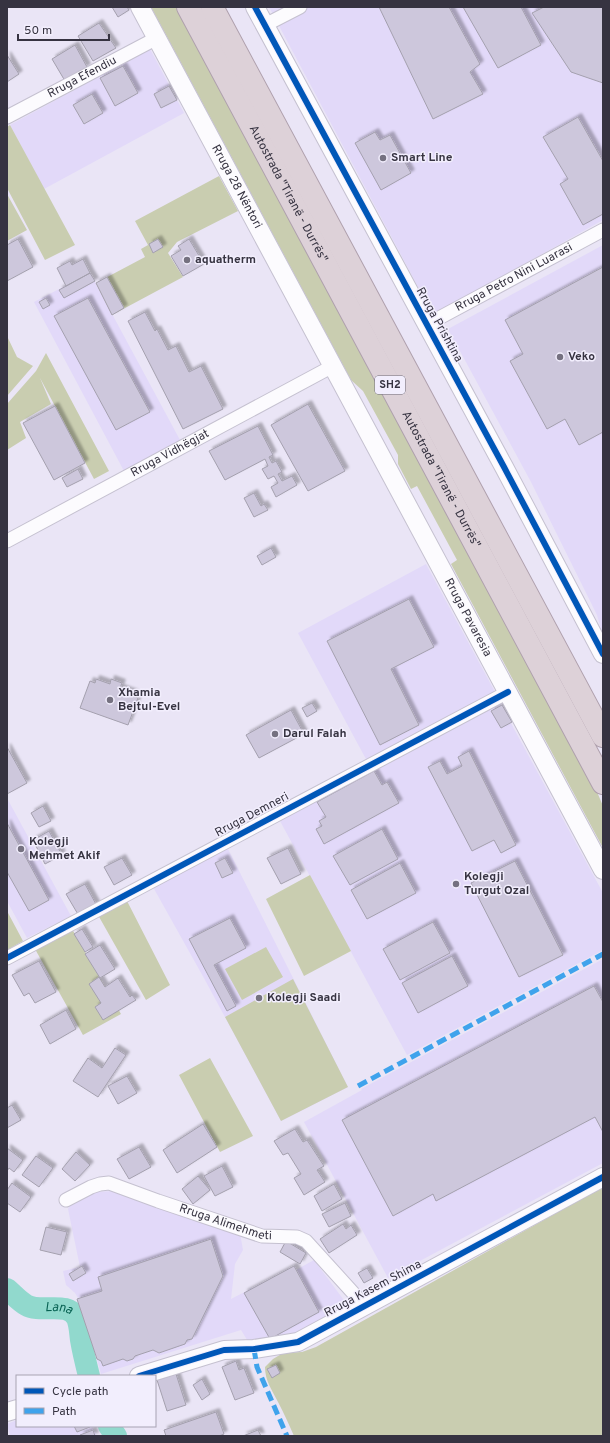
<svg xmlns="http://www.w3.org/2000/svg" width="610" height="1443" font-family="Overpass,sans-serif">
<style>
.built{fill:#e2d9f9}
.green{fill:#c9cdb0}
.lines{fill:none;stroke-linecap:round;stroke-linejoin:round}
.river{stroke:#91d9cd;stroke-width:22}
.building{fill:#cdc7dc;stroke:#a4a0ae;filter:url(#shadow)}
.street-casing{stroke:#c5c1d0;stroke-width:15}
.secondary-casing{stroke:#c5c1d0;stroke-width:20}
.highway-casing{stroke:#afa0ad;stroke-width:24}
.street{stroke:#fcfbfe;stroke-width:13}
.secondary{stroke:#fcfbfe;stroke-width:18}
.highway{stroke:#ddd1d8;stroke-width:22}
.quiet{stroke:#3fa3ec;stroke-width:5;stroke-dasharray:10 5;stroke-linecap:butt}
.cycleway-casing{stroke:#f2eefd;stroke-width:8}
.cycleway{stroke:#0057b8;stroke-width:6}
.poi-dot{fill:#757180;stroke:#f2eefd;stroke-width:1.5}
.labels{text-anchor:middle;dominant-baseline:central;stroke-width:3;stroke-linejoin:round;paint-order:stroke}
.shield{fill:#f2eefd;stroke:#6e6b79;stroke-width:1}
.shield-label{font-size:11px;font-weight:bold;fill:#363341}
.street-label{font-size:12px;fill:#363341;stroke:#f2eefd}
.poi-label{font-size:12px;font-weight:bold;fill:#363341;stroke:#f2eefd;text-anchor:start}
.water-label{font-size:13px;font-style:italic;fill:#086253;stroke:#f2eefd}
</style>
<defs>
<filter id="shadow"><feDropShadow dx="3.5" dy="-3.5" stdDeviation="1" flood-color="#0004"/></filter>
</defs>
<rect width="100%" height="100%" fill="#eae5f6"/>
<path class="built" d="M269 7H603V220L433 315Z
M150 49 184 113 44 189 10 125Z
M603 245V636L597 615 531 482 448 329Z
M90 273 180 440 124 471 34 302Z
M426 564 495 692 367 761 298 633Z
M500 703 603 893V950L407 1055 280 821Z
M7 798 71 916 27 938 7 901Z
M227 847 348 1087 281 1121 205 980 153 887Z
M603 959V1163L388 1278 304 1122 362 1090 361 1089Z
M117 1191 240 1233 243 1250 235 1264 231 1299 294 1266 296 1270 314 1260 349 1307 286 1338 249 1343 241 1330 101 1374 81 1303 75 1293 66 1285 63 1271 80 1267 68 1209 71 1204 92 1192Z
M17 1420V1426H92L97 1436H10L7 1424Z"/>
<path class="green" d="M151 7H181L581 754 603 806V848L451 564 457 560 417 486 411 489 398 464V455L363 391 351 380Z
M10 125 75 245 45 260 7 188V127Z
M219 176 238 211 177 242 168 253 183 277 112 315 96 283 145 257 141 249 148 245 135 221Z
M7 194 27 230 7 241Z
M7 336 17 357 33 366 7 396Z
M46 353 109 471 94 479 40 378 51 404 20 422 26 438 7 450V404L36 371Z
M310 875 351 951 304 976 266 899Z
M126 899 170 985 146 1000 98 915Z
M7 911 23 941 7 950Z
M72 929 121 1014 83 1035 35 949Z
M266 947 283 977 242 1000 225 969Z
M293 979 348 1087 281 1121 225 1017Z
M210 1058 253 1136 220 1152 179 1075Z
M603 1187V1436H294C289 1425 284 1413 278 1402 272 1390 265 1381 265 1367L273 1359 283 1353 302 1352 316 1347Z"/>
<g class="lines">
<g class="river">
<path id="s1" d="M7 1289C13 1294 19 1301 26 1305 41 1314 68 1300 77 1318 80 1325 80 1333 81 1340 83 1352 86 1364 89 1376"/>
<path d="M109 1426 116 1436"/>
</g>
</g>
<path class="building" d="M112 7H127L129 10 118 17Z
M379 7H449L480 64 470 72 483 94 433 119Z
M463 7H521L541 45 498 68Z
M544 7H603V83L571 72 532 13Z
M99 23 116 48 93 61 78 36Z
M75 45 87 67 65 81 52 59Z
M7 55 19 74 7 82Z
M123 66 138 93 115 106 100 78Z
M169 86 177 100 161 108 154 94Z
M92 94 103 113 84 124 73 105Z
M578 117 603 161V214L583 225 560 184 568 179 543 137Z
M375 132 380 140 390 135 411 173 381 190 355 143Z
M18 239 33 267 7 281V245Z
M158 239 163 247 153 253 149 244Z
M189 239 204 264 183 276 171 256 181 250 178 246Z
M83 259 90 273 66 286 57 268 70 261 72 265Z
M603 267V432L579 445 565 419 547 429 510 361 523 354 505 320Z
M90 273 95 281 64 298 59 290Z
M107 277 124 308 112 315 96 283Z
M46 298 50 305 43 309 39 302Z
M88 298 150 412 116 430 54 316Z
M145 312 155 331 157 329 168 350 176 346 189 372 201 366 223 409 183 429 128 321Z
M308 404 345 471 308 491 271 425Z
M55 406 85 463 54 480 23 423Z
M258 426 273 455 269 457 272 463 276 461 282 472 278 474 282 481 292 476 297 485 276 497 271 487 278 483 274 476 268 479 262 469 268 466 265 459 225 480 209 451Z
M78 469 83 479 67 487 62 478Z
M254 493 261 506 264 504 268 510 254 517 244 498Z
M271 548 276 557 262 565 257 556Z
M409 599 434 647 391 669 419 725 380 745 327 641Z
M96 679 110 684 111 679 122 683 120 688 134 693 133 696 138 698 128 725 80 708 90 681 95 683Z
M312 703 317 711 307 717 302 708Z
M502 705 512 722 501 728 491 711Z
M291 710 304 734 259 758 246 735Z
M7 747 27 783 7 794Z
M469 751 516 845 501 853 494 840 472 851 428 767 440 761 447 774 462 766 458 757Z
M374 771 382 785 387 782 399 803 324 844 316 829 322 826 319 821 326 817 317 802Z
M43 806 51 821 39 827 31 813Z
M7 823 49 900 29 911 7 872Z
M382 829 398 859 350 885 333 856Z
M49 831 62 855 45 864 33 840Z
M288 848 301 874 281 884 267 858Z
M122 858 132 875 114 885 104 867Z
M225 858 233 873 222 878 215 863Z
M515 861 563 955 519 977 471 883Z
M400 863 416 893 367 919 351 890Z
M85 884 97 906 79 916 66 894Z
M230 918 246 948 214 965 236 1006 227 1011 189 939Z
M433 922 450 953 400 980 383 949Z
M82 929 93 947 85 952 74 934Z
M100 945 115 969 100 978 85 954Z
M452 956 468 986 418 1013 402 983Z
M39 961 56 992 35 1003 29 993 24 996 12 975Z
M99 977 105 987 118 978 130 997 132 995 136 1000 103 1020 95 1007 101 1003 89 984Z
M594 986 603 1002V1132L595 1117 436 1201 433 1194 393 1216 342 1120Z
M66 1010 76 1029 50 1044 40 1025Z
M115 1048 126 1055 98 1097 73 1081 88 1058 102 1068Z
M127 1076 137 1093 118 1104 108 1086Z
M12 1105 21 1120 7 1128V1108Z
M203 1124 217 1147 177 1173 163 1150Z
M295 1129 303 1142 307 1140 324 1166 317 1170 325 1182 304 1195 294 1178 301 1174 288 1153 283 1155 274 1141Z
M139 1147 151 1167 129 1179 117 1159Z
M7 1148 23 1160 14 1172 9 1168 7 1171Z
M76 1152 90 1165 75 1181 62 1169Z
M36 1156 53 1168 39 1187 22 1175Z
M222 1166 233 1187 215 1196 204 1176Z
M198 1176 210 1190 193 1204 182 1189Z
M12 1183 31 1197 20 1212 7 1203V1190Z
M334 1184 342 1199 322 1211 314 1196Z
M345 1203 351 1216 329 1227 322 1214Z
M343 1224 346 1229 351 1225 357 1235 329 1253 320 1239Z
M46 1227 67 1232 61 1255 40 1250Z
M211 1239 223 1276 192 1339 187 1340 185 1344 159 1353 153 1350 135 1356 133 1359 127 1361 123 1359 103 1366 101 1361 97 1359 77 1299 102 1291 98 1277Z
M286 1241 306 1253 300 1264 280 1252Z
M82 1266 86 1273 73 1281 69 1274Z
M294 1266 319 1312 270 1339 244 1293Z
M367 1268 373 1278 364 1283 358 1273Z
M236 1361 239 1370 244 1368 254 1393 235 1400 222 1367Z
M276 1365 280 1373 272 1378 267 1369Z
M176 1374 186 1405 167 1411 157 1380Z
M202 1379 210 1394 202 1400 193 1385Z
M216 1412 224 1434 219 1436H166L164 1430Z
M74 1426H89L90 1427 77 1432Z
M93 1430 95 1436H81L80 1435Z
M258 1430 261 1436H243Z"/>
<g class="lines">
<defs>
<g id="street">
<path d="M265 25 300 7"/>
<path id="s2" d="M7 117 157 38"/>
<path id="s3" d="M426 325 603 230"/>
<path id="s4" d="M7 541 333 366"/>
<path d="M7 958 508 692"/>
<path id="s5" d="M66 1200 91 1187 100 1184 109 1183 158 1201 262 1236 297 1237 306 1241 365 1306"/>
</g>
<g id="secondary">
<path id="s6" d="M140 7 603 870"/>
<path d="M255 7 504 467 603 654"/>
<path d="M139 1376 224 1350 254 1349 298 1342 603 1177"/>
<path d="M7 1412 17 1409"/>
</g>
<g id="highway">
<path id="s7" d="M188 7 603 783"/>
<path d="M212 7 603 736"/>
</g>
</defs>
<use href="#street" class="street-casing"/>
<use href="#secondary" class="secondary-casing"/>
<use href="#highway" class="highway-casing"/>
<use href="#street" class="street"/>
<use href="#secondary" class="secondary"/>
<use href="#highway" class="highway"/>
<path class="quiet" d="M358 1086 603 954
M254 1349 257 1367 287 1436"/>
<defs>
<path id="cycleway" d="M255 7 504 467 603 654
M7 958 508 692
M139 1376 224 1350 254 1349 298 1342 603 1177"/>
</defs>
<use href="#cycleway" class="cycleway-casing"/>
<use href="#cycleway" class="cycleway"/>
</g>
<g class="poi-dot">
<circle cx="383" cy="158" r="4"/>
<circle cx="187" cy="260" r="4"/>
<circle cx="560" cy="357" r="4"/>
<circle cx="110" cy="700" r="4"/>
<circle cx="275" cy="734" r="4"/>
<circle cx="21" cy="849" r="4"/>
<circle cx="456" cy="884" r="4"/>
<circle cx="259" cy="998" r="4"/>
</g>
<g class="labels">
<rect class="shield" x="375" y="376" width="30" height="18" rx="3"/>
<g class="shield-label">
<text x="390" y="385">SH2</text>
</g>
<g class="street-label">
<text stroke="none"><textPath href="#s2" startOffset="85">Rruga Efendiu</textPath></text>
<text stroke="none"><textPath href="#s6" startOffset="204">Rruga 28 Nëntori</textPath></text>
<text stroke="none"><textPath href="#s7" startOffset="212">Autostrada "Tiranë - Durrës"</textPath></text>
<text stroke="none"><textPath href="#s3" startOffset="100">Rruga Petro Nini Luarasi</textPath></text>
<text transform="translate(439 325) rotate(61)">Rruga Prishtina</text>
<text stroke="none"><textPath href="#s4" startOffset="185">Rruga Vidhëgjat</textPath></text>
<text stroke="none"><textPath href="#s7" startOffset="536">Autostrada "Tiranë - Durrës"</textPath></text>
<text stroke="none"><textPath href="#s6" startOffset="693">Rruga Pavaresia</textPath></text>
<text transform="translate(252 815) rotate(-28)">Rruga Demneri</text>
<text stroke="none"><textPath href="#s5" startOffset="170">Rruga Alimehmeti</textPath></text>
<text transform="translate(373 1289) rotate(-28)">Rruga Kasem Shima</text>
</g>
<g class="poi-label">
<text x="391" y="158">Smart Line</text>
<text x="195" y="260">aquatherm</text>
<text x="568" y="357">Veko</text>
<text x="118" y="693">Xhamia<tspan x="118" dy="14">Bejtul-Evel</tspan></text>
<text x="283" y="734">Darul Falah</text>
<text x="29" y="842">Kolegji<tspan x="29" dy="14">Mehmet Akif</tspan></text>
<text x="464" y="877">Kolegji<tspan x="464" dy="14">Turgut Ozal</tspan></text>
<text x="267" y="998">Kolegji Saadi</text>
</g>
<g class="water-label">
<text stroke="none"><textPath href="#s1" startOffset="58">Lana</textPath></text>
</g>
</g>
<rect width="610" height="1443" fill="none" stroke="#363341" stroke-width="16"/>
<rect x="16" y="1375" width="140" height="52" fill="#f2eefd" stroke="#a7a3b2"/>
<rect x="24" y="1388" width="20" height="6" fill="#0057b8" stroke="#a7a3b2"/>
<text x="52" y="1395" font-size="12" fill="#363341">Cycle path</text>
<rect x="24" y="1408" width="20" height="6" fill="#3fa3ec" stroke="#a7a3b2"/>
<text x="52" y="1415" font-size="12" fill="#363341">Path</text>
<path d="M18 34v6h91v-6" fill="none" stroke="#363341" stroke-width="2"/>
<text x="24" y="34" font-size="12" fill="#363341" stroke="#f2eefd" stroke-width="3" paint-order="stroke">50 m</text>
</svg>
